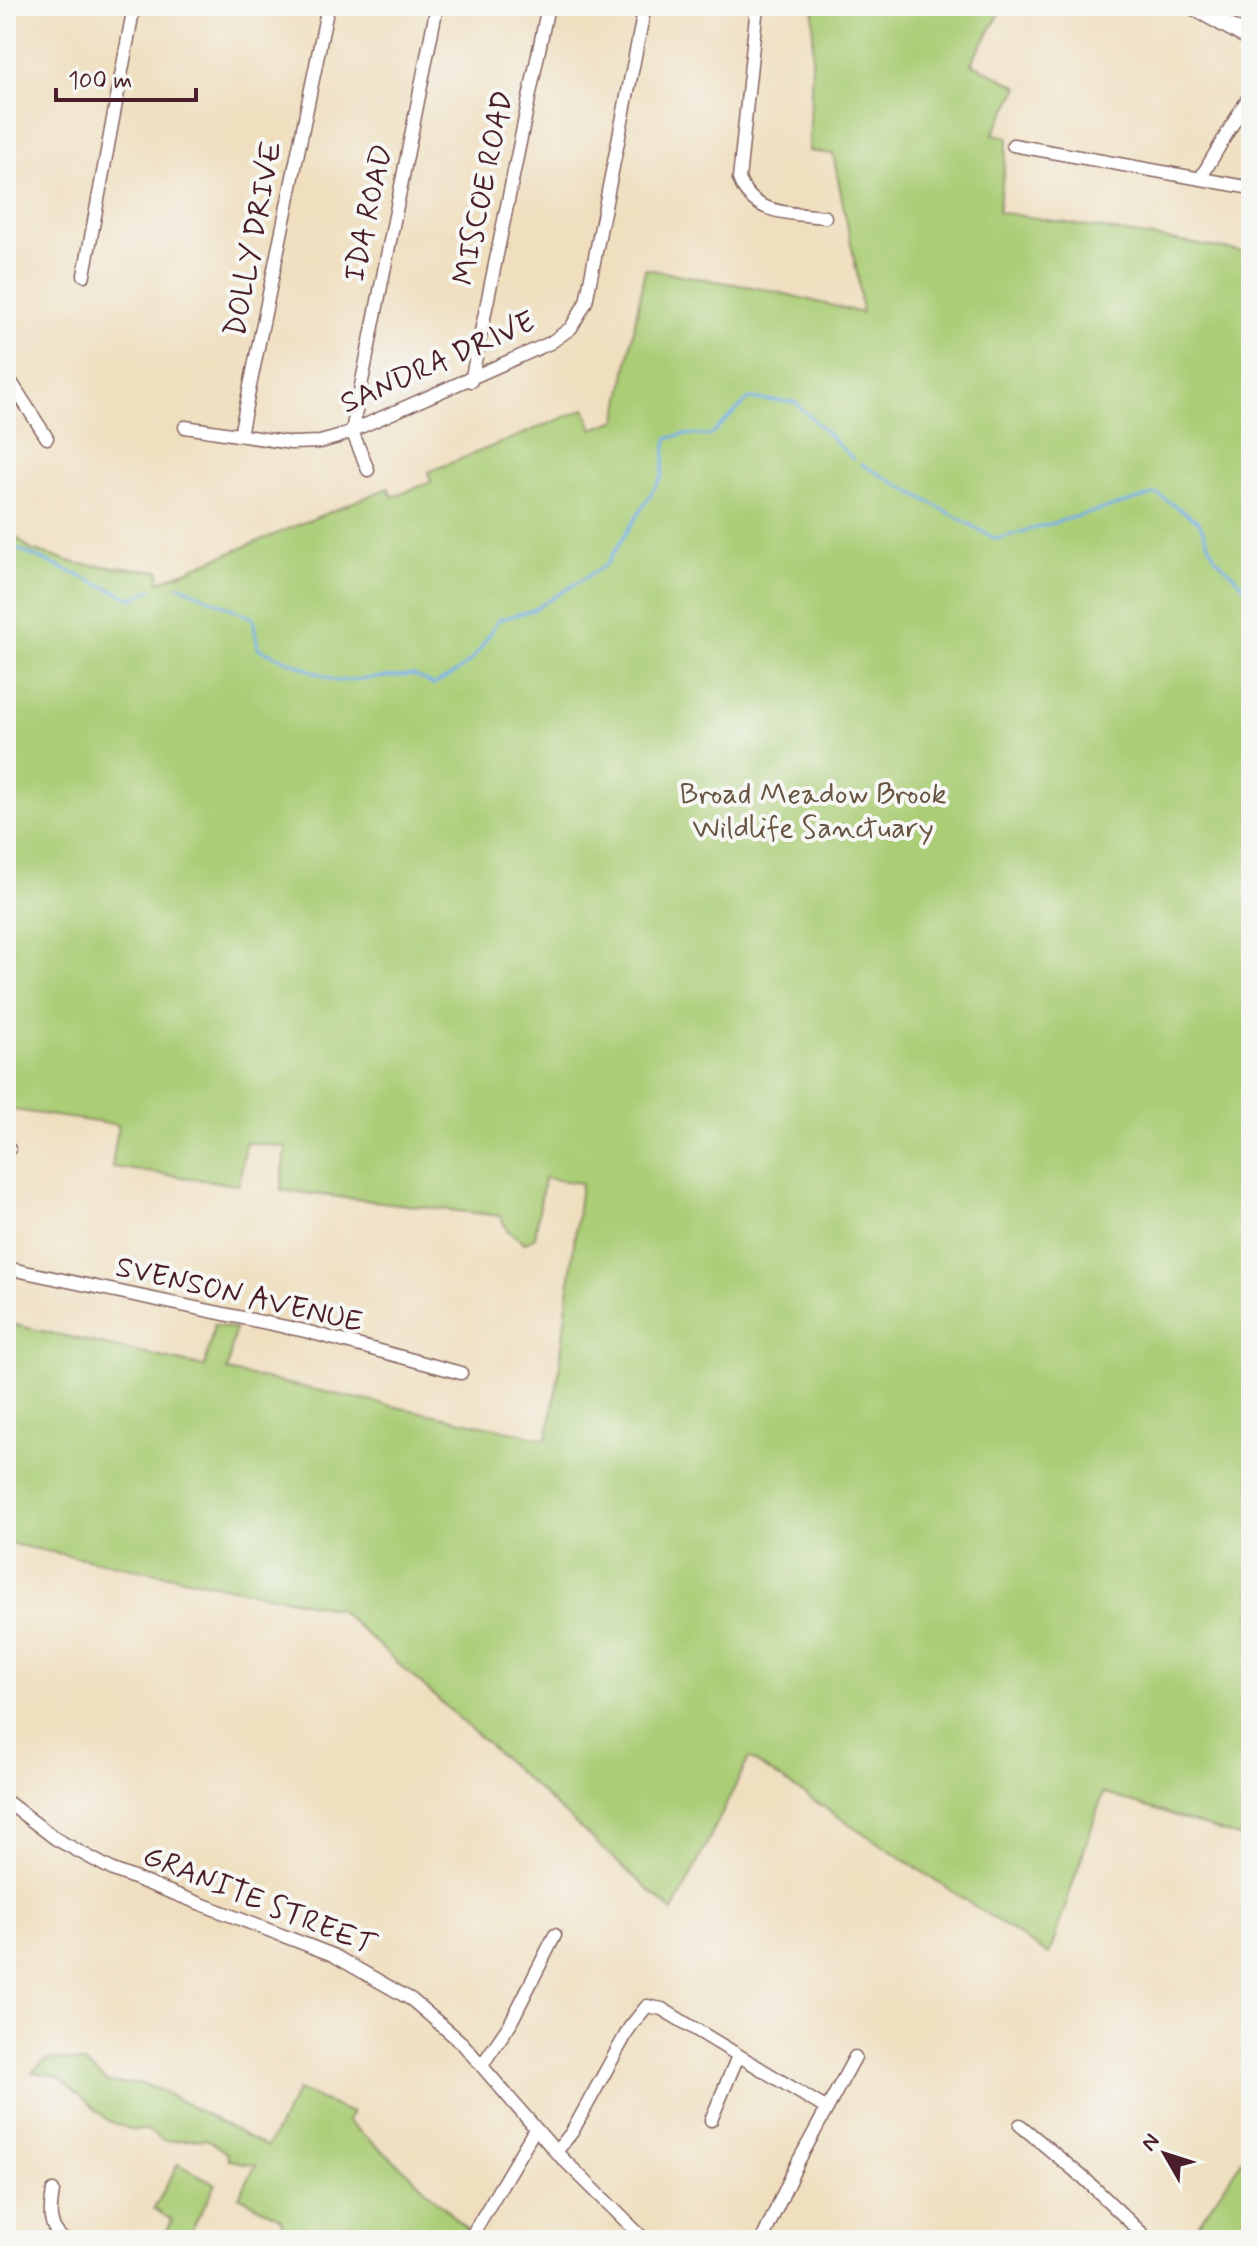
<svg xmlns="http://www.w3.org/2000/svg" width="1257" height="2246" font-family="Mynerve,sans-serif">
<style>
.green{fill:#aacd76;stroke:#7a7650;stroke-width:2}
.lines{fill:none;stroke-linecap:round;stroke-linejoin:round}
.stream{stroke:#73ade3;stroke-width:3}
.minor-casing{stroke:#84625f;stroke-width:15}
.major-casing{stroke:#84625f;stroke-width:19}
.minor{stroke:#fff;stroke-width:12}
.major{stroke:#fff;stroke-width:16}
.labels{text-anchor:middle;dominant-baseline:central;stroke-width:8;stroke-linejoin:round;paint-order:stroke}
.street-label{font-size:30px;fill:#4a1f2b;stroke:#f6f6f2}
.park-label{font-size:30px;fill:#675342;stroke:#f6f6f2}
</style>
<rect width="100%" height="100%" fill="#f6f6f2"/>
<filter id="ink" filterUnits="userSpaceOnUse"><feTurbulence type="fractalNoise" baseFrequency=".0125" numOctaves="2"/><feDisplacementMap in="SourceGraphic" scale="16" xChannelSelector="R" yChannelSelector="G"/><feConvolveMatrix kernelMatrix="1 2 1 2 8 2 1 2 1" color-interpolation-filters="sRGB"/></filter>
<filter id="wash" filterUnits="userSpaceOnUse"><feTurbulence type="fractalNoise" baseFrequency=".006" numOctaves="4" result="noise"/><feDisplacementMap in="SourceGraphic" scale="32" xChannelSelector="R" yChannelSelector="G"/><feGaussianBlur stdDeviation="1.8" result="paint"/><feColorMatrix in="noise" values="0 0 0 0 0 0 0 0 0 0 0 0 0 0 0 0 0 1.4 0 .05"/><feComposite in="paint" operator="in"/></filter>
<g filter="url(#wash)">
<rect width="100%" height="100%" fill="#efdfbf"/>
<path class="green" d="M814 6H1004L971 63 1019 87 993 134 1008 137 998 212 1251 253V1841L1103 1793 1049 1955 749 1758 673 1912 338 1609 6 1543V1323L205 1367 214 1325 235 1329 227 1371 547 1439 558 1380 581 1183 544 1178 535 1237 525 1243 508 1231 500 1216 281 1190 286 1147 246 1142 239 1185 112 1167 118 1125 6 1109V528L31 550 79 564 160 571 159 582 388 488 393 497 431 482 428 472 585 409 593 429 617 420 645 269 769 290 862 313 858 278 833 154 809 151Z
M57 2059 84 2063 108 2083 142 2084 160 2090 267 2147 298 2090 352 2113 347 2121 410 2174 468 2231 463 2240H275L283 2225 282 2219 239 2196 256 2165 229 2160 227 2153 206 2139 163 2141 147 2130H132L109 2121 59 2077 32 2072 44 2061Z
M1251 2147V2240H1187Z
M178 2164 216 2184 186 2240H162L172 2220 154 2209Z"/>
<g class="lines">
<path class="stream" d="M861 464 996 539 1157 494 1199 522 1215 557 1245 587 1251 586
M6 544 133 599 152 589
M178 585 253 618 258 648 336 681 414 675 433 685C470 668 478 655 498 620L533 610 606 565 662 476 667 439 683 434 709 436 749 399 795 402 853 459"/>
</g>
</g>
<g filter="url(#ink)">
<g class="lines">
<defs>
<path id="minor" d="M757 6 739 179C753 216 792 213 825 217
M1013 145 1251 188
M1200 179 1251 93
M84 275 134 6
M6 374 47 438
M471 381 548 6
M185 427 291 443 320 442 338 437 550 343 571 328 586 302 645 6
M240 435 328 6
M368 470 352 431 437 6
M6 1149H9
M6 1268 305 1331 461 1373
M6 1801 56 1839 113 1870 333 1955 412 2000 462 2043 556 2152 645 2240
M482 2065 510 2024 555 1935
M711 2120 738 2056
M1020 2125 1086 2180 1149 2240
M556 2152 572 2132 630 2027 647 2006 662 2009 827 2109
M53 2191C50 2211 47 2226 64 2240
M469 2240 535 2129
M762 2240 798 2162 855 2057"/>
<path id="major" d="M1192 6 1251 39"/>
</defs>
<use href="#minor" class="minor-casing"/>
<use href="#major" class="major-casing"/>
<use href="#minor" class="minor"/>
<use href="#major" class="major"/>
</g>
</g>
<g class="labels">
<g class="street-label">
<text transform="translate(484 188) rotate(-78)">MISCOE ROAD</text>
<text transform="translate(369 213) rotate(-78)">IDA ROAD</text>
<text transform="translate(254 239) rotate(-79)">DOLLY DRIVE</text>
<text transform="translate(438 363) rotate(-24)">SANDRA DRIVE</text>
<text transform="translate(239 1295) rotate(13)">SVENSON AVENUE</text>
<text transform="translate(259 1901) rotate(22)">GRANITE STREET</text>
</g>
<g class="park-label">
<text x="813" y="794">Broad Meadow Brook<tspan x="813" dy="34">Wildlife Sanctuary</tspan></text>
</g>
</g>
<rect width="1257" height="2246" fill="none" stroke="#f6f6f2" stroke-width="32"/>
<g transform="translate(1165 2154) rotate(309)" stroke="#f6f6f2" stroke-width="6" paint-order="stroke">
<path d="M0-6L14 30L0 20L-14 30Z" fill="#4a1f2b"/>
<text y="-12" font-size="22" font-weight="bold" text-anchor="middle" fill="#4a1f2b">N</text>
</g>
<path d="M56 88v12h140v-12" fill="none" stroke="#4a1f2b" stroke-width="4"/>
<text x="68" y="88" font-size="24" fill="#4a1f2b" stroke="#f6f6f2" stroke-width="6" paint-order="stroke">100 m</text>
</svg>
